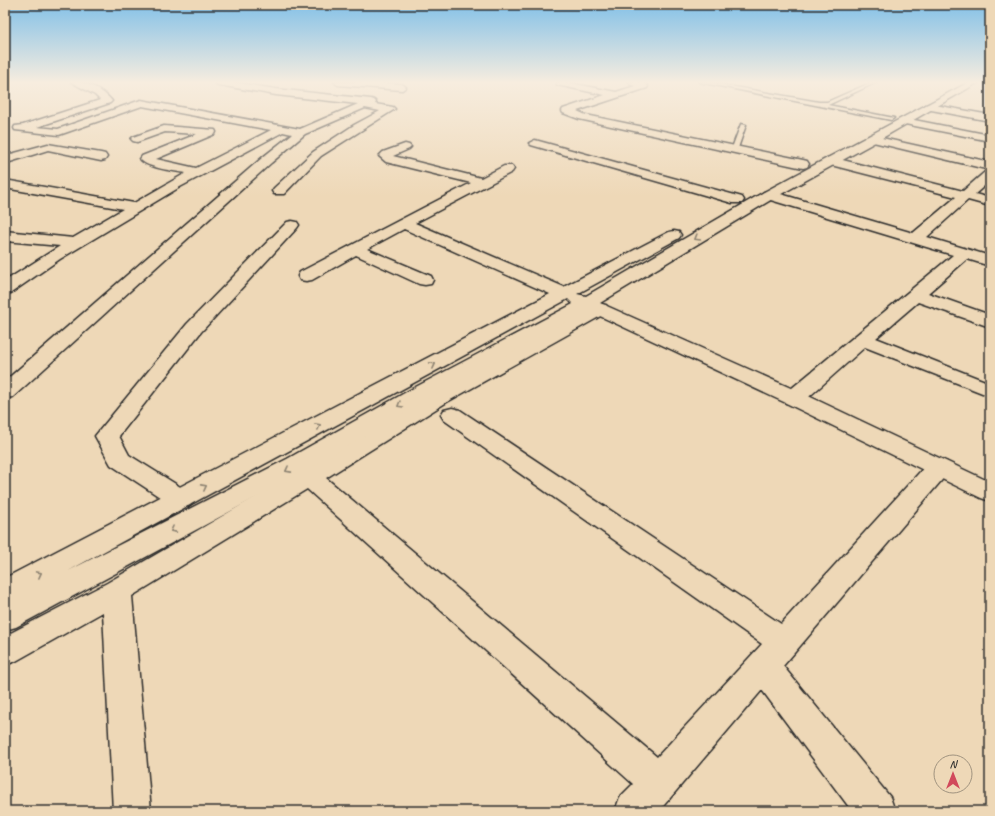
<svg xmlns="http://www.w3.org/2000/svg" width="995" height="816" font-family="Caveat,sans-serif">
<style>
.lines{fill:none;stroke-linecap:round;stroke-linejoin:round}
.service-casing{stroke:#2b2b2b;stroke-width:3}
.minor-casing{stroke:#2b2b2b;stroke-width:3}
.tertiary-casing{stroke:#2b2b2b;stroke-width:3}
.service{fill:#eed8b7;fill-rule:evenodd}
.minor{fill:#eed8b7;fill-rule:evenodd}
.tertiary{fill:#eed8b7;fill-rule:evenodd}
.oneway{stroke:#8c8271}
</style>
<rect width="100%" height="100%" fill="#eed8b7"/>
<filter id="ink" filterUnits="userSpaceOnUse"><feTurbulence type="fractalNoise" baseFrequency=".025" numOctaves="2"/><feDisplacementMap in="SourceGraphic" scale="8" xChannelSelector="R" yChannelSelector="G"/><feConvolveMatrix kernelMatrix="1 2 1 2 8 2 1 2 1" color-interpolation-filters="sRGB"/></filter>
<g filter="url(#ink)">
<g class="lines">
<defs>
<path id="service" d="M699 82H707L819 102H827L872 82H877L828 105 894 118 891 120Z
M741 124 746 125 738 148 733 149 732 148Z"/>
<path id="minor" d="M71 82C85 80 103 90 112 101L110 103 37 127 58 129 141 100 300 129 358 104 276 95 219 85 216 84 215 82H232L276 89 371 99 374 100 376 102 375 104 393 107 395 109 321 156 284 194H274L272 191 274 188 313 152 354 125 380 111 365 108 305 134 271 163 13 397 5 398V381L263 157 292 134 283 132 180 187 60 259 11 293 5 294V281L60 246 5 241V231L73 238 123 209 5 188V180L134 203 186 173C175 171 146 168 140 159L142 156 197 134 165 132 137 142 133 141 131 139 133 137 164 126 215 130 216 132 215 134 156 159 196 168 271 130 142 106 59 135 15 130 14 128 15 126 23 125 100 100 95 95Z
M334 82H367L402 84 406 87 402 90 338 85Z
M557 82H566L616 92 635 86 630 84 629 82C636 82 644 81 648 86L647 88 577 111 586 115 803 160 807 161 809 164 807 167 803 168 579 119 563 113 562 111 563 109 605 95 557 85Z
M929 104 990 115V121L926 109 924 107 926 105Z
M904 118 990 135V141L900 123 899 121Z
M873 136 990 162V170L869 141 867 139 869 137Z
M535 140 742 197 744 200 742 203H732L531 145 529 143Z
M48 144 101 153 105 154 107 157 105 160 101 161 48 150 10 162 5 160V152L11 154Z
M405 144 409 145 411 147 409 149 393 156 481 178 504 166H512L514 169 512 172 415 223 571 290 574 294 571 298 565 299 559 298 404 229 367 249 431 276 433 280 431 284 425 285 419 284 356 255 312 280 306 281 300 280 298 276 300 272 471 183 386 162 379 156 383 152Z
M831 157 963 191 986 171 990 170V181L975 194 990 198V206L968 200 927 237 990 256V266L967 259 928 293 990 315V327L918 302 876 338 990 383V396L865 347 802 403 794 404 786 403 783 398 786 393 953 255 764 198 762 195 764 192H774L913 233 956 197 827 164 825 161 827 158Z
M292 221 297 222 299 225 297 228 201 332 119 436 129 455 190 493 194 499 190 505 181 508 172 505 111 465 95 436 187 324 287 222Z
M600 304 606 305 609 309 606 313 447 402 326 478 657 757 762 644 444 420 441 415 444 410 452 408 460 410 781 624 929 462 938 460 947 462 950 468 947 474 783 666 890 797 895 811H852L762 690 659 811H615L620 797 633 784 307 489 132 596 151 811H113L103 612 16 661 5 665V636L107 583 300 471 431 392 594 305Z"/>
<path id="tertiary" d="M969 82H979L877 141 774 198 600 303 802 393 990 482V501L981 498 786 403 587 310 426 400 305 471 16 627 5 630V578L669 232 674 231 679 232 681 235 679 238 577 294 586 296 764 192ZM568 299 573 304 410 390 287 459 68 571Z"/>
</defs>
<use href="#service" class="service-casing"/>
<use href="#minor" class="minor-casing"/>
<use href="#tertiary" class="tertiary-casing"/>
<use href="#service" class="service"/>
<use href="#minor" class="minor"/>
<use href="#tertiary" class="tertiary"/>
</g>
<defs><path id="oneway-chevron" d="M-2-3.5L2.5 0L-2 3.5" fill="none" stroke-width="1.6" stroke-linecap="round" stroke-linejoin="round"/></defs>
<g class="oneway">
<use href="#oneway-chevron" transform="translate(697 238) rotate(149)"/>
<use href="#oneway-chevron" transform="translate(433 365) rotate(-28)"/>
<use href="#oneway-chevron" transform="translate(400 405) rotate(150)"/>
<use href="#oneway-chevron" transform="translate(318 426) rotate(-28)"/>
<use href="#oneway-chevron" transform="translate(288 470) rotate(152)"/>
<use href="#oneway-chevron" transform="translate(204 487) rotate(-28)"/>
<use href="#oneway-chevron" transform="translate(173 530) rotate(152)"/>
<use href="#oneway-chevron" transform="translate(39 574) rotate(-28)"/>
</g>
</g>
<linearGradient id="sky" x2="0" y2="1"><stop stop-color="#81c0e8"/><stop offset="0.42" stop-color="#f7eddf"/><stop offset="1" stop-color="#f7eddf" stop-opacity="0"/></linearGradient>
<rect width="995" height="196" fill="url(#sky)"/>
<rect width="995" height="816" fill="none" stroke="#eed8b7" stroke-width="20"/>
<rect x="10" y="10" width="975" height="796" fill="none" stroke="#2b2b2b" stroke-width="1.5" filter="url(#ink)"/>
<g transform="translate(953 774)"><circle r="19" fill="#eed8b7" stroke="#a0937f"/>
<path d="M0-3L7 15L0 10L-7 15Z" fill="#d1495b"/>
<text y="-6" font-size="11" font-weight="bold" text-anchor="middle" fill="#2b2b2b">N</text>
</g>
</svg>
